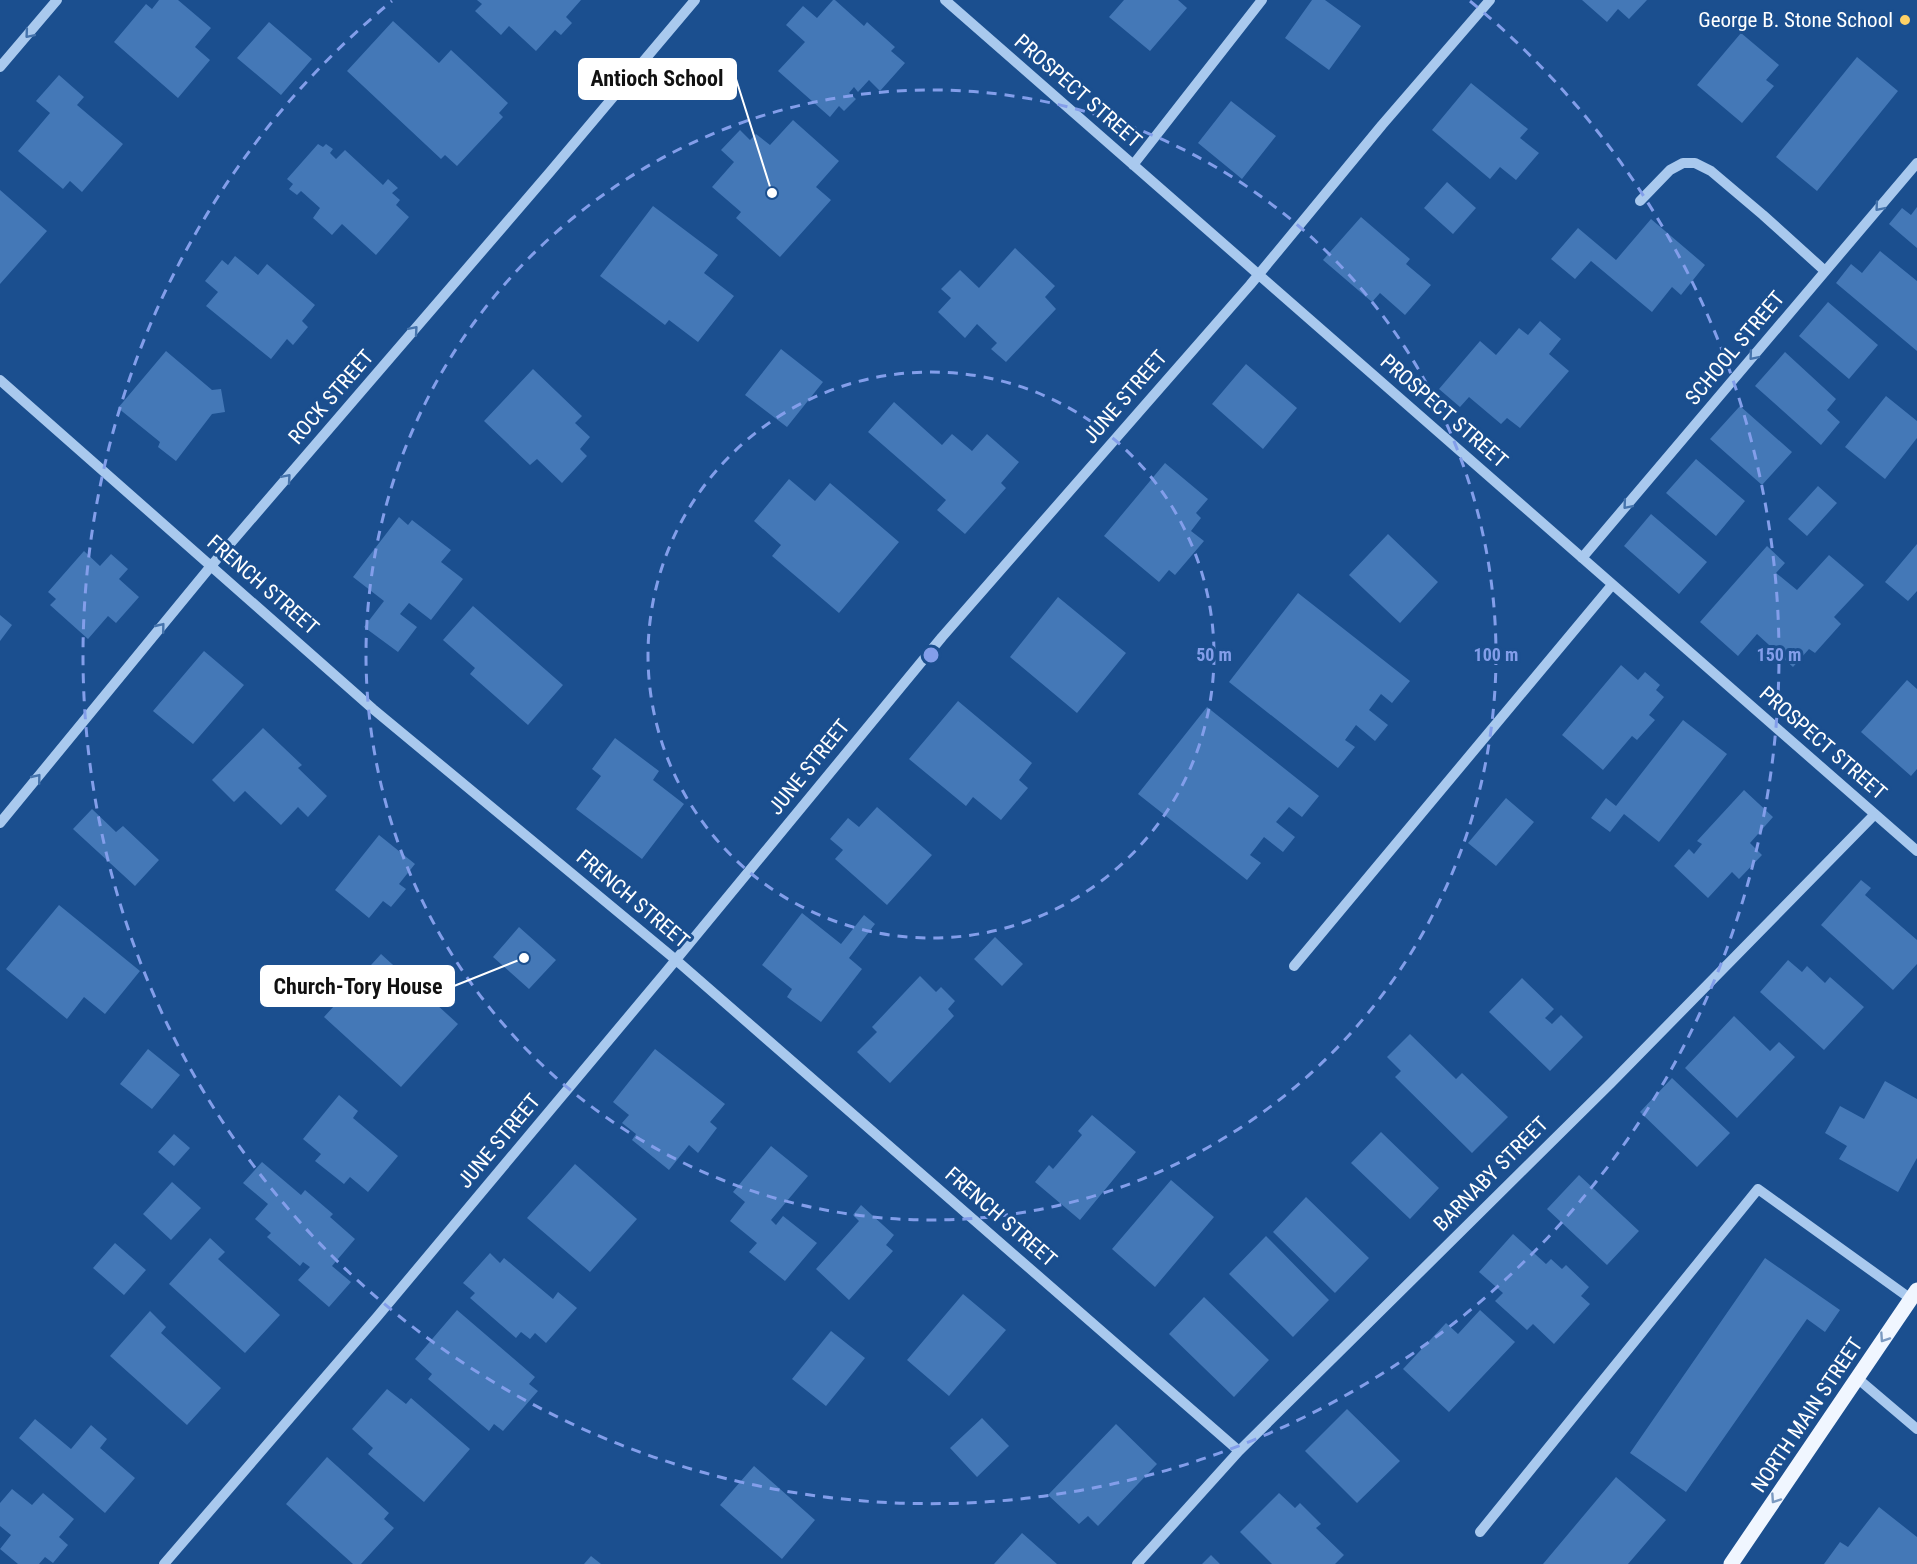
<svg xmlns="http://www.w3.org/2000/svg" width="1917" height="1564" font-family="'Roboto Condensed',sans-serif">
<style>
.building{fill:#4478b7}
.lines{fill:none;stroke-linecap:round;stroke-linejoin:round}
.minor{stroke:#a9c9ee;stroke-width:10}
.major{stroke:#f0f6ff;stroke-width:15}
.oneway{stroke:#4674ac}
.oneway2{stroke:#7b9ac1}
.ring{fill:none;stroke:#839eea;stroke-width:3;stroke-dasharray:10 8}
.poi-dot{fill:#ffd166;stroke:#1b4f8f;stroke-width:2}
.labels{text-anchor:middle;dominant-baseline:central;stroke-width:6;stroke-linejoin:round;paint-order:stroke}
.poi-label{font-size:21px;fill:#fff;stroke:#1b4f8f;text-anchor:end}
.street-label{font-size:21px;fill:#fff;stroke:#1b4f8f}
.centre{fill:#839eea;stroke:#1b4f8f;stroke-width:3}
.ring-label{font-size:18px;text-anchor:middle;font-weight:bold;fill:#839eea;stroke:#1b4f8f;stroke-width:6;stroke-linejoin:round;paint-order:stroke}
.leader{fill:none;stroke:#fff;stroke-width:2}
.callout-dot{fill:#fff;stroke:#1b4f8f;stroke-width:2}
.callout{fill:#fff;stroke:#fff;stroke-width:2}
.callout-label{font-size:22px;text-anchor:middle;font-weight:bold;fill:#111}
</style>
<rect width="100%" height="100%" fill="#1b4f8f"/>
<path class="building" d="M159 0H178L211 28 195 47 210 60 178 98 114 42 146 4 152 9Z
M477 0H581L566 17 572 23 561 35 555 30 536 51 509 26 501 35 475 11 482 4Z
M833 0H835L864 26 867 22 895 47 891 51 905 63 880 91 869 80 858 92 854 87 849 93 856 99 844 111 839 106 830 117 778 71 805 42 786 25 803 6 817 18Z
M1124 0H1178L1187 8 1150 51 1109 17Z
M1312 0H1325L1361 26 1329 70 1285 38Z
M1582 0H1647L1629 19 1618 9 1607 22Z
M393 21 439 63 451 50 508 103 499 113 503 117 457 166 445 155 441 159 347 71Z
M269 22 312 59 281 95 237 58Z
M1741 33 1779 65 1766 80 1774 86 1742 123 1697 85Z
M1857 57 1898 91 1817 191 1776 157Z
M59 75 84 97 77 105 123 144 82 192 70 181 63 189 18 151 50 113 36 101Z
M1471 83 1528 129 1520 138 1539 153 1516 180 1500 167 1490 179 1432 130Z
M1231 101 1276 136 1242 179 1198 143Z
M793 120 839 161 816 187 831 200 780 257 736 218 741 212 712 187 734 162 721 150 740 130 750 140 756 134 770 145Z
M318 144 323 147 326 144 333 149 330 153 336 159 345 150 383 185 388 179 398 188 392 193 400 200 396 205 409 217 376 255 342 224 332 235 313 218 320 208 301 191 297 195 289 189 293 184 287 179Z
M1447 182 1476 208 1453 234 1424 208Z
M0 190 47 231 0 284Z
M653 206 718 255 704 273 734 296 698 342 669 320 665 325 600 276Z
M1917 207V248L1889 224 1902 208 1911 215Z
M1361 217 1410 259 1406 264 1431 285 1405 315 1380 293 1372 302 1323 260Z
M1651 219 1705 265 1681 295 1672 287 1652 312 1591 261 1575 279 1551 259 1578 228 1616 260Z
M1015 248 1055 286 1045 297 1056 309 1006 362 991 349 997 343 977 324 965 338 938 312 951 298 941 289 960 270 979 288Z
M1880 251 1917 281V351L1836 283 1851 264 1862 273Z
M235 256 258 275 267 264 315 305 302 321 308 327 293 345 287 339 271 359 206 306 218 292 205 281 222 260 228 265Z
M1828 302 1878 345 1849 379 1799 336Z
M1540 321 1561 339 1549 354 1569 371 1520 428 1507 418 1501 424 1469 397 1460 407 1439 389 1480 341 1496 355 1519 328 1528 335Z
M781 349 823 382 787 427 745 395Z
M166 351 212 390 221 389 225 412 212 414 176 461 158 447 160 442 118 408Z
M1785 352 1836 399 1827 410 1840 422 1821 445 1755 386Z
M1246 364 1297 408 1263 449 1212 404Z
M533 369 582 416 575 423 590 437 580 449 587 456 562 483 537 459 530 465 484 421Z
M1886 396 1917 421V438L1885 479 1845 447Z
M894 402 942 445 952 434 972 451 987 434 1019 462 1001 483 1006 488 965 534 937 510 946 500 868 432Z
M1740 406 1792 452 1762 485 1710 439Z
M1696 459 1745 501 1716 536 1666 493Z
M1165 463 1208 499 1196 513 1201 518 1191 531 1204 541 1175 575 1169 570 1159 582 1104 536Z
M789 479 815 501 830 483 899 542 839 613 772 556 781 545 754 521Z
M1818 486 1837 503 1807 536 1788 519Z
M1651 514 1707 562 1679 594 1624 546Z
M399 517 408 525 412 520 451 550 441 562 463 579 431 620 409 603 400 614 417 627 398 652 364 627 384 601 353 577Z
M1388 534 1438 582 1400 623 1349 575Z
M1917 544V591L1908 601 1885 582Z
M1767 546 1785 563 1776 573 1797 590 1829 555 1864 585 1834 617 1841 624 1815 653 1809 649 1793 667 1757 634 1738 656 1700 622Z
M84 551 100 566 111 554 128 569 119 579 139 597 116 623 108 616 88 639 50 605 56 599 48 592Z
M1298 593 1410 681 1392 703 1381 694 1369 710 1388 725 1375 741 1356 725 1345 740 1355 747 1338 768 1229 682Z
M1058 597 1126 653 1077 713 1010 657Z
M473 606 563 685 528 725 470 674 475 668 443 640Z
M0 615 12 625 0 641Z
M204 651 244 685 193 744 153 711Z
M1621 665 1638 680 1645 672 1660 685 1656 690 1664 697 1649 715 1655 720 1637 740 1632 736 1603 770 1562 735Z
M1907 680 1917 689V769L1911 776 1861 732Z
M958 701 1032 763 1019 780 1028 788 1001 820 973 797 966 806 909 759Z
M1207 707 1319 796 1302 817 1289 807 1276 822 1295 837 1283 852 1264 837 1250 855 1261 863 1247 880 1138 794Z
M1683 720 1727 754 1659 842 1624 814 1610 832 1591 818 1606 798 1616 806Z
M263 728 302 765 298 768 327 796 308 817 298 807 281 825 245 791 234 802 212 780Z
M615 738 659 771 653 780 684 804 642 859 576 809 601 776 592 769Z
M1744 790 1773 817 1750 843 1762 855 1739 879 1732 872 1708 898 1674 866 1689 849 1694 854 1702 844 1697 841Z
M1506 798 1534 822 1496 866 1468 843Z
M877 807 932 855 887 905 835 859 843 850 830 839 848 818 859 827Z
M92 809 116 832 123 826 159 860 135 886 73 829Z
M379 835 415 864 399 884 406 889 391 907 383 901 369 918 335 890Z
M1861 880 1871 888 1865 895 1917 940V964L1893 990 1821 925Z
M59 905 140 971 105 1014 84 997 67 1019 6 969Z
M802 913 841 944 864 915 875 924 849 958 862 969 821 1022 787 997 792 989 762 965Z
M519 927 556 960 529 989 493 957Z
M995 937 1023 964 1002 986 974 959Z
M381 954 458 1024 401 1087 324 1017Z
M1788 960 1802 972 1807 966 1825 983 1830 977 1864 1007 1824 1050 1760 992Z
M920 976 936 992 941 987 955 1001 948 1009 954 1016 890 1083 857 1052 877 1032 872 1027Z
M1522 978 1554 1009 1545 1018 1552 1024 1561 1015 1583 1037 1550 1071 1489 1012Z
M1734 1016 1770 1051 1779 1042 1795 1057 1737 1118 1685 1068Z
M1410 1034 1456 1079 1462 1073 1508 1117 1472 1153 1395 1077 1401 1071 1387 1057Z
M148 1049 180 1075 152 1109 120 1084Z
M655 1049 725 1104 710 1122 717 1128 698 1153 689 1145 669 1170 632 1140 636 1134 622 1123 629 1115 613 1102Z
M1672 1078 1730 1133 1697 1167 1640 1112Z
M1885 1081 1917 1099V1158L1898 1192 1839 1159 1847 1146 1825 1133 1840 1106 1864 1119Z
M339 1095 358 1111 353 1118 398 1156 368 1192 350 1177 344 1184 315 1161 321 1154 303 1139Z
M1092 1115 1136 1152 1080 1220 1035 1182 1049 1165 1053 1169 1082 1135 1078 1131Z
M1381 1132 1439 1188 1410 1219 1351 1163Z
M174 1134 190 1148 174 1166 158 1152Z
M771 1146 808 1176 771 1220 776 1225 783 1216 817 1243 785 1281 749 1252 757 1243 730 1221 745 1202 733 1192Z
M262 1162 301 1195 305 1190 333 1214 330 1217 355 1239 332 1266 351 1282 329 1307 298 1280 310 1267 303 1262 300 1266 267 1237 271 1233 255 1219 268 1204 243 1183Z
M575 1164 637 1219 590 1272 527 1218Z
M1579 1175 1639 1231 1607 1265 1547 1209Z
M1171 1180 1214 1217 1155 1287 1112 1249Z
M172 1182 201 1208 171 1240 143 1214Z
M1306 1197 1369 1258 1335 1293 1273 1232Z
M861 1205 894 1235 886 1245 893 1251 849 1300 816 1269 859 1221 853 1215Z
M1513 1234 1546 1264 1551 1259 1562 1269 1566 1265 1589 1287 1581 1296 1590 1304 1554 1344 1533 1324 1527 1330 1495 1301 1503 1293 1479 1272Z
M1266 1236 1329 1300 1293 1337 1229 1274Z
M210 1238 225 1252 218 1259 280 1315 245 1353 169 1284Z
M115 1243 146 1270 124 1295 93 1268Z
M490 1253 500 1263 504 1258 553 1299 558 1292 577 1308 546 1343 535 1333 530 1339 521 1332 516 1338 470 1298 475 1293 463 1283Z
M1765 1258 1840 1310 1825 1332 1807 1319 1686 1492 1630 1453Z
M963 1294 1006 1330 949 1396 907 1360Z
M1204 1297 1269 1360 1234 1397 1169 1334Z
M457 1310 535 1377 529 1384 538 1391 503 1431 494 1424 489 1431 428 1379 432 1374 415 1359Z
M1480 1310 1515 1342 1449 1412 1403 1369 1446 1323 1458 1334Z
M150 1311 166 1327 161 1333 221 1388 187 1425 110 1356Z
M831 1331 865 1358 826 1406 792 1379Z
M387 1389 406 1404 411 1398 470 1449 424 1502 368 1454 373 1448 352 1429Z
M1347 1409 1400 1461 1357 1503 1305 1451Z
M982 1418 1009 1446 977 1477 950 1448Z
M35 1419 71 1449 91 1425 107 1439 100 1448 135 1478 105 1513 19 1438Z
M1116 1424 1157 1464 1098 1526 1088 1516 1079 1524 1048 1495Z
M327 1457 389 1513 384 1519 394 1528 361 1564H353L286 1504Z
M754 1466 815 1520 782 1559 720 1505Z
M1616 1477 1666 1520 1628 1564H1543Z
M12 1489 32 1505 43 1493 74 1519 59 1537 68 1545 53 1563 45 1557 39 1564H18L0 1549 11 1535 0 1526V1503Z
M1279 1493 1295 1508 1300 1503 1321 1524 1316 1528 1344 1555 1335 1564H1272L1240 1532Z
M1879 1507 1917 1537V1564H1824L1840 1542 1848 1547Z
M1022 1533 1057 1564H994Z
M1211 1555 1220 1564H1202Z
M591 1556 601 1564H584Z"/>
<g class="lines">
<path class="minor" d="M945 0 1917 851
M0 67 57 0
M1133 165 1262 0
M1640 201 1670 170 1683 163H1695L1711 171 1763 215 1825 271
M0 380 373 709 676 960 1239 1451
M1582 558 1917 163
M0 823 211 566 550 172 695 0
M1294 966 1612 585
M1857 1378 1917 1429
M1480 1532 1758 1189 1911 1299
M164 1564 377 1317 665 973 942 637 1250 285 1382 125 1490 0
M1137 1564 1239 1451 1611 1083 1875 814"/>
<path class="major" d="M1731 1564 1917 1290"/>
</g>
<defs><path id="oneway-chevron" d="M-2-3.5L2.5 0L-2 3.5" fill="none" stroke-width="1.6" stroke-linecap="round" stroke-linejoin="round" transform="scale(1.5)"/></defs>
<g class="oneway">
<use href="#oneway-chevron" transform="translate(29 34) rotate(130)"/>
<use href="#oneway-chevron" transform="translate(1879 207) rotate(130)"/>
<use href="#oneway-chevron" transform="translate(414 330) rotate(-49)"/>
<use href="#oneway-chevron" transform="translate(1753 356) rotate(130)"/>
<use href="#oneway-chevron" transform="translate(287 478) rotate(-49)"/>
<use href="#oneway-chevron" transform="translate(1627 505) rotate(130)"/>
<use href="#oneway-chevron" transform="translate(161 627) rotate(-51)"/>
<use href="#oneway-chevron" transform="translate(37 778) rotate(-51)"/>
</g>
<g class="oneway2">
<use href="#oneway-chevron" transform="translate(1884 1338) rotate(124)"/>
<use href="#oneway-chevron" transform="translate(1775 1499) rotate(124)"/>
</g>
<g class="ring">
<circle cx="931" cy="655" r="283"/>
<circle cx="931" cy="655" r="565"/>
<path d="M1470 1A848 848 0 1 1 392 1"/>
</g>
<circle class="poi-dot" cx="1905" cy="20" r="6"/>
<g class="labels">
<g class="poi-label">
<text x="1893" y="20">George B. Stone School</text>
</g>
<g class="street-label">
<text transform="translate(1078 91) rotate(41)">PROSPECT STREET</text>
<text transform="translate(1735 348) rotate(-50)">SCHOOL STREET</text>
<text transform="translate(331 397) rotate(-49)">ROCK STREET</text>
<text transform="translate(1125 397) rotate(-49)">JUNE STREET</text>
<text transform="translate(1444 411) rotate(41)">PROSPECT STREET</text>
<text transform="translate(263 585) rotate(41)">FRENCH STREET</text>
<text transform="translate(1823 743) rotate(41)">PROSPECT STREET</text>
<text transform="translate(809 767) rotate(-51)">JUNE STREET</text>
<text transform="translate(633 899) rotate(40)">FRENCH STREET</text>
<text transform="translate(499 1141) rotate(-50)">JUNE STREET</text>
<text transform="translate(1491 1174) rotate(-45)">BARNABY STREET</text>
<text transform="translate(1001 1217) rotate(41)">FRENCH STREET</text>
<text transform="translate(1807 1415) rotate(-56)">NORTH MAIN STREET</text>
</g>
</g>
<circle cx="931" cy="655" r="9" class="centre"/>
<g class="ring-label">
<text x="1214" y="661">50 m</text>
<text x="1496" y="661">100 m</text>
<text x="1779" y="661">150 m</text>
</g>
<path class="leader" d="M772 193L736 79M524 958L454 986"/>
<g class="callout-dot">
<circle cx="772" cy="193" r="6"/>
<circle cx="524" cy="958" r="6"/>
</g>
<g class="callout">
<rect x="579" y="59" width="157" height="40" rx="6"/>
<rect x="261" y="966" width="193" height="40" rx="6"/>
</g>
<g class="callout-label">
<text x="657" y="86">Antioch School</text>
<text x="358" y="994">Church-Tory House</text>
</g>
</svg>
